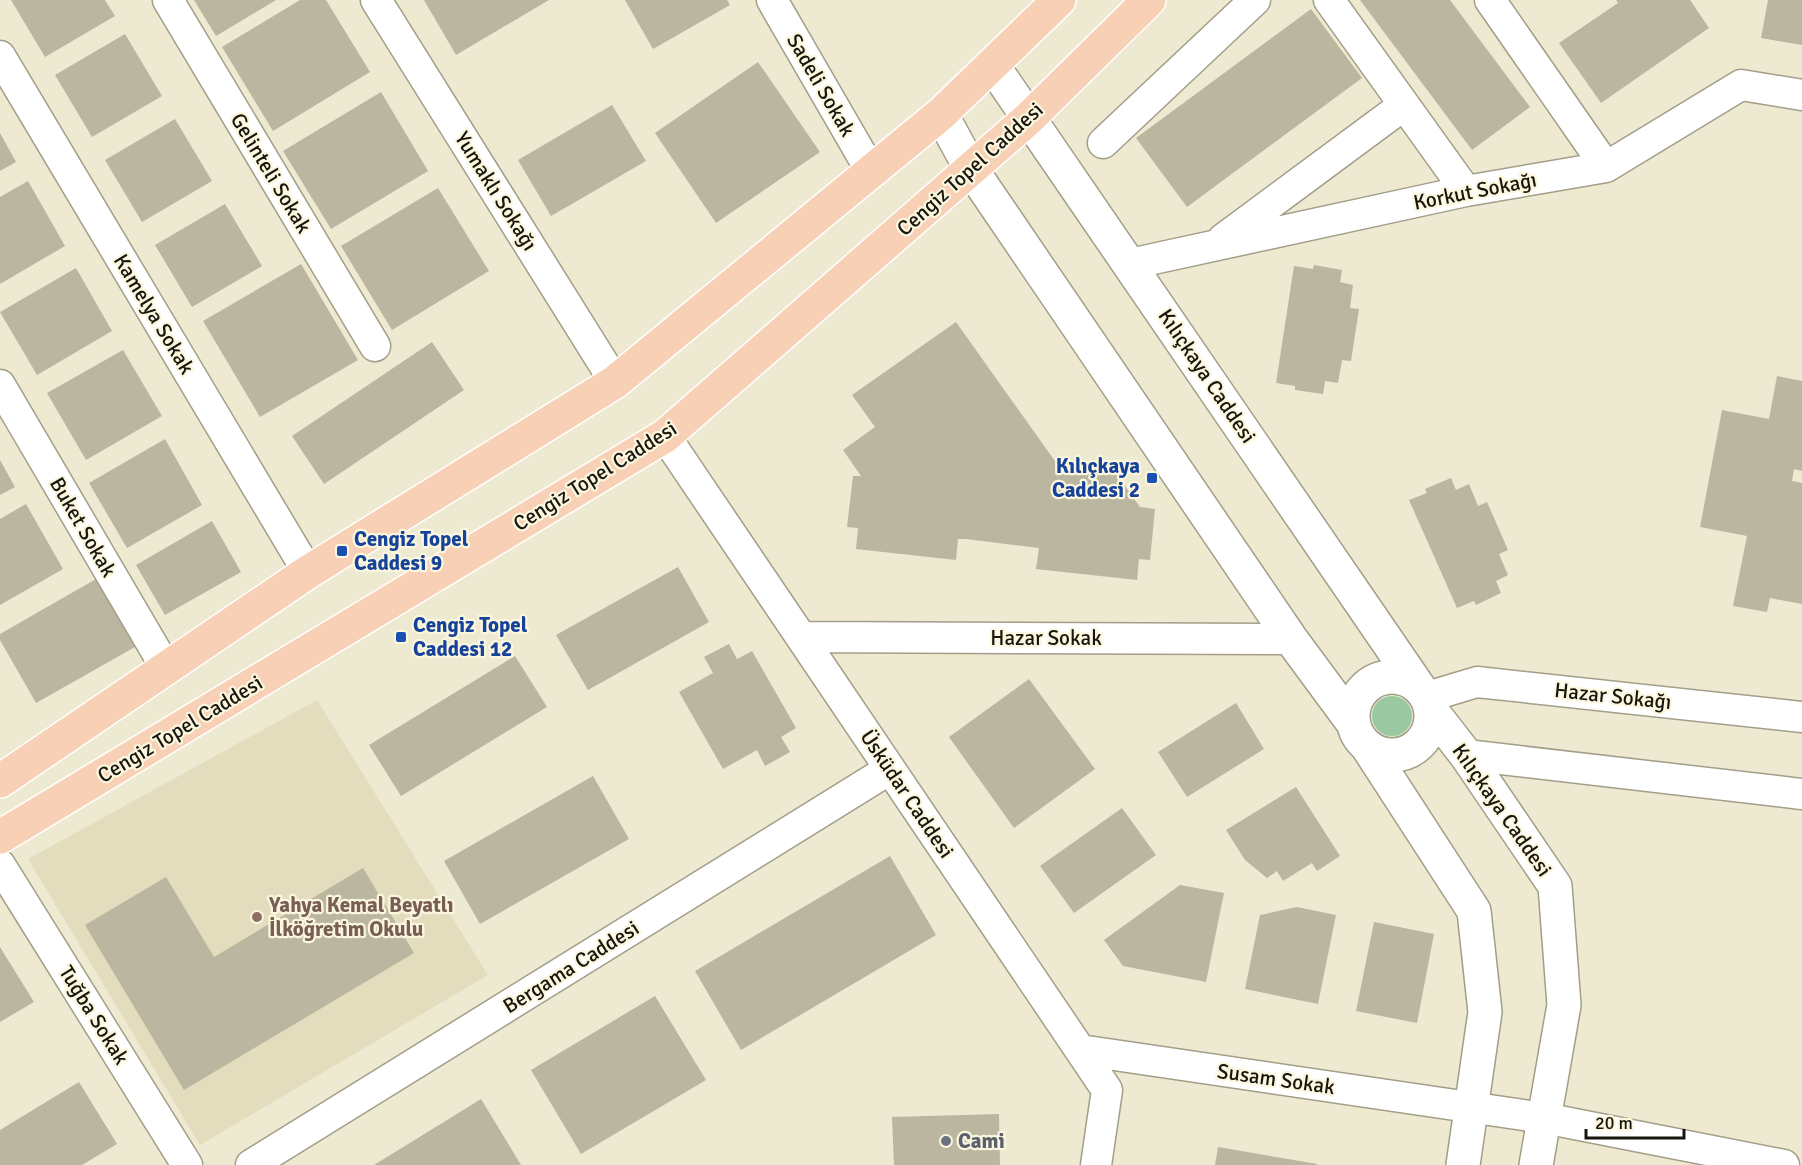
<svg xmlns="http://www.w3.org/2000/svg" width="1802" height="1165" font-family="Signika,sans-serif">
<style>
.built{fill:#e3ddbe}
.green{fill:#9ac8a0}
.building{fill:#bab69f}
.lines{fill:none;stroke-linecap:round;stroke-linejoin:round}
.minor-casing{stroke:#a29e88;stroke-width:33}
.tertiary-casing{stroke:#a29e88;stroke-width:36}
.primary-casing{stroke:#fff;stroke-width:36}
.minor{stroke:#fff;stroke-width:30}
.tertiary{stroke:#fff;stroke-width:33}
.primary{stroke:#f7d0b5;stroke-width:33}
.transit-dot{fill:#1a4fb4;stroke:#fbf6de;stroke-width:2}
.education-dot{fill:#8d6e63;stroke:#fbf6de;stroke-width:2}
.worship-dot{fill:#6b7280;stroke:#fbf6de;stroke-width:2}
.labels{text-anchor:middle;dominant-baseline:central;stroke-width:4.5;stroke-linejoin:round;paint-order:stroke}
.street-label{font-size:21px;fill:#17150d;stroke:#fbf6de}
.transit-label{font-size:21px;font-weight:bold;fill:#164399;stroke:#fbf6de;text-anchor:start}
.education-label{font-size:21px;font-weight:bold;fill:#785e54;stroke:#fbf6de;text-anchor:start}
.worship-label{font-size:21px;font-weight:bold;fill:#5b616d;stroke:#fbf6de;text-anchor:start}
</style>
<rect width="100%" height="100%" fill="#eee9d1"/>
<path class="built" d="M317 700 488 975 200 1145 28 859Z"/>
<path class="green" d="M1372 716a20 20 0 1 1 40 0a20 20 0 1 1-40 0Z"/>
<path class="building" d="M11 0H105L115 16 45 57Z
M194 0H276L216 36Z
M300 0H326L370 72 273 131 222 47Z
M424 0H549L456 55Z
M625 0H727L730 5 653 49Z
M1360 0H1450L1530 107 1472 150Z
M1616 0H1690L1709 28 1601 103 1559 43 1618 3Z
M1768 0H1802V45L1761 38Z
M1311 9 1362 78 1187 207 1136 138Z
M125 34 162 96 92 137 55 75Z
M758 62 820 152 716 223 655 133Z
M381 92 428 171 331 229 283 151Z
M612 105 646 161 551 216 518 160Z
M175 119 212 181 142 222 105 160Z
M0 133 16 162 0 171Z
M28 181 65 246 0 284V197Z
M438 188 489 271 392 330 341 246Z
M225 204 262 266 192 307 155 245Z
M301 264 358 360 260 417 203 321Z
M1314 265 1342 270 1340 282 1353 285 1350 308 1359 309 1351 361 1342 360 1338 383 1325 381 1323 394 1295 390V386L1276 383 1294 266 1313 269Z
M76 268 112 331 37 375 0 312Z
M956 322 1057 464 1117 475 1140 507 1155 509 1150 560 1139 559 1137 580 1036 569 1039 548 966 539H958L956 560 856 549 858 528 847 527 853 476H861L843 450 875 427 852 395Z
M432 342 464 390 324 484 292 436Z
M123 350 162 416 86 460 47 393Z
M1777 376 1802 381V471L1794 469 1792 481 1802 483V604L1770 598 1767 612 1733 606 1747 536 1700 527 1722 410 1769 419Z
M165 439 202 505 127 548 89 483Z
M0 460 15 487 0 495Z
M1451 478 1456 490 1469 484 1478 506 1487 502 1508 550 1499 554 1508 575 1496 581 1501 593 1476 605 1474 601 1457 608 1409 500 1427 493 1425 489Z
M26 504 63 569 0 605V519Z
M212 521 241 572 165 615 136 565Z
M678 567 709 622 588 690 556 635Z
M96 579 135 647 36 703 0 640V634Z
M729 644 737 659 752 651 796 728 781 737 790 752 765 766 757 750 723 769 679 692 713 673 704 657Z
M515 656 547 707 401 796 369 745Z
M1029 679 1095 769 1014 828 949 737Z
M1236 703 1264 749 1187 797 1158 752Z
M593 776 629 839 480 924 444 861Z
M1296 787 1340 856 1317 871 1312 863 1283 881 1277 871 1267 878 1245 860 1226 830Z
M1122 808 1156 855 1074 913 1040 866Z
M890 856 936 935 741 1050 695 971Z
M363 868 414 953 184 1090 85 925 166 877 214 957Z
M1180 885 1224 893 1206 982 1123 966 1104 940Z
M1297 907 1336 915 1318 1004 1245 989 1260 915Z
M1374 922 1434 934 1417 1023 1356 1011Z
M0 947 34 1002 0 1022Z
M655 996 706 1080 581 1154 531 1070Z
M79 1082 117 1144 82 1165H0V1130Z
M481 1099 521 1165H374L413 1141Z
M999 1114 1000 1165H894L892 1117Z
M1218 1147 1317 1164V1165H1215Z"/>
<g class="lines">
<defs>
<path id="minor" d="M168 0 375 346
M376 0 615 382
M772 0 871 171
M1329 0 1466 191
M1490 0 1606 167
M0 56 308 572
M1103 143 1255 0
M1223 239 1404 105
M1130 264 1466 191 1606 167 1741 85 1802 95
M0 385 166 668
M665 436 1107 1090 1096 1165
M801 637 1291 639
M1427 697 1477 682 1802 717
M1466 755 1802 794
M0 865 187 1165
M1080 1050 1544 1118 1784 1165
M251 1165 890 769"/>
<path id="tertiary" d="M993 66 1418 686
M941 114 971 169 1291 639 1353 723
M1353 716a39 39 0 1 1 78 0a39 39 0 1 1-78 0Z
M1431 710 1466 755 1555 886 1564 1005 1536 1165
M1367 746 1474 911 1485 1012 1463 1165"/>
<path id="primary" d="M0 781 308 572 615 382 941 114 1059 0
M0 837 665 436 1028 119 1149 0"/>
</defs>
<use href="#minor" class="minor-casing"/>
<use href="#tertiary" class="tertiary-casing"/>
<use href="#primary" class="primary-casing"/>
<use href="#minor" class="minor"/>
<use href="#tertiary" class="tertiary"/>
<use href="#primary" class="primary"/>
</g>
<g class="transit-dot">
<rect x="1146" y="472" width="12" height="12" rx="3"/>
<rect x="336" y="545" width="12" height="12" rx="3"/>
<rect x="395" y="631" width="12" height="12" rx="3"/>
</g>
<circle class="education-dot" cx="257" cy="917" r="6"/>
<circle class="worship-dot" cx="946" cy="1141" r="6"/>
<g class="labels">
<g class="street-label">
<text transform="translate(821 85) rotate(60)">Sadeli Sokak</text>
<text transform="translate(970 169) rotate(-42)">Cengiz Topel Caddesi</text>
<text transform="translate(271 173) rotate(59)">Gelinteli Sokak</text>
<text transform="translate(496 191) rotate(58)">Yumaklı Sokağı</text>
<text transform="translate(1475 191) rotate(-11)">Korkut Sokağı</text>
<text transform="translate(154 314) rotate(59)">Kamelya Sokak</text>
<text transform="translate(1207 376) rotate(56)">Kılıçkaya Caddesi</text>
<text transform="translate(595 476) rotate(-32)">Cengiz Topel Caddesi</text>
<text transform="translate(83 527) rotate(60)">Buket Sokak</text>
<text x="1046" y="638">Hazar Sokak</text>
<text transform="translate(1613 696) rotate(6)">Hazar Sokağı</text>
<text transform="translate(180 729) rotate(-31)">Cengiz Topel Caddesi</text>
<text transform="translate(907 794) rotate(56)">Üsküdar Caddesi</text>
<text transform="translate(1502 810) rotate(55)">Kılıçkaya Caddesi</text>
<text transform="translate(571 967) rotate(-32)">Bergama Caddesi</text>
<text transform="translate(94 1015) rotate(58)">Tuğba Sokak</text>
<text transform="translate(1276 1079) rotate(8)">Susam Sokak</text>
</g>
<g class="transit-label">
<text x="1140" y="466" text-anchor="end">Kılıçkaya<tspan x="1140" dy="24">Caddesi 2</tspan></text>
<text x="354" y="539">Cengiz Topel<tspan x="354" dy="24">Caddesi 9</tspan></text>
<text x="413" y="625">Cengiz Topel<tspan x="413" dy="24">Caddesi 12</tspan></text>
</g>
<g class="education-label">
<text x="269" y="905">Yahya Kemal Beyatlı<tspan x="269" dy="24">İlköğretim Okulu</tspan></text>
</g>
<g class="worship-label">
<text x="958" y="1141">Cami</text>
</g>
</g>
<path d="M1586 1129v9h98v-9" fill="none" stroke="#17150d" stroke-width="3"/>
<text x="1595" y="1129" font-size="18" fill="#17150d" stroke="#fbf6de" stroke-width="4.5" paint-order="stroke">20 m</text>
</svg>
